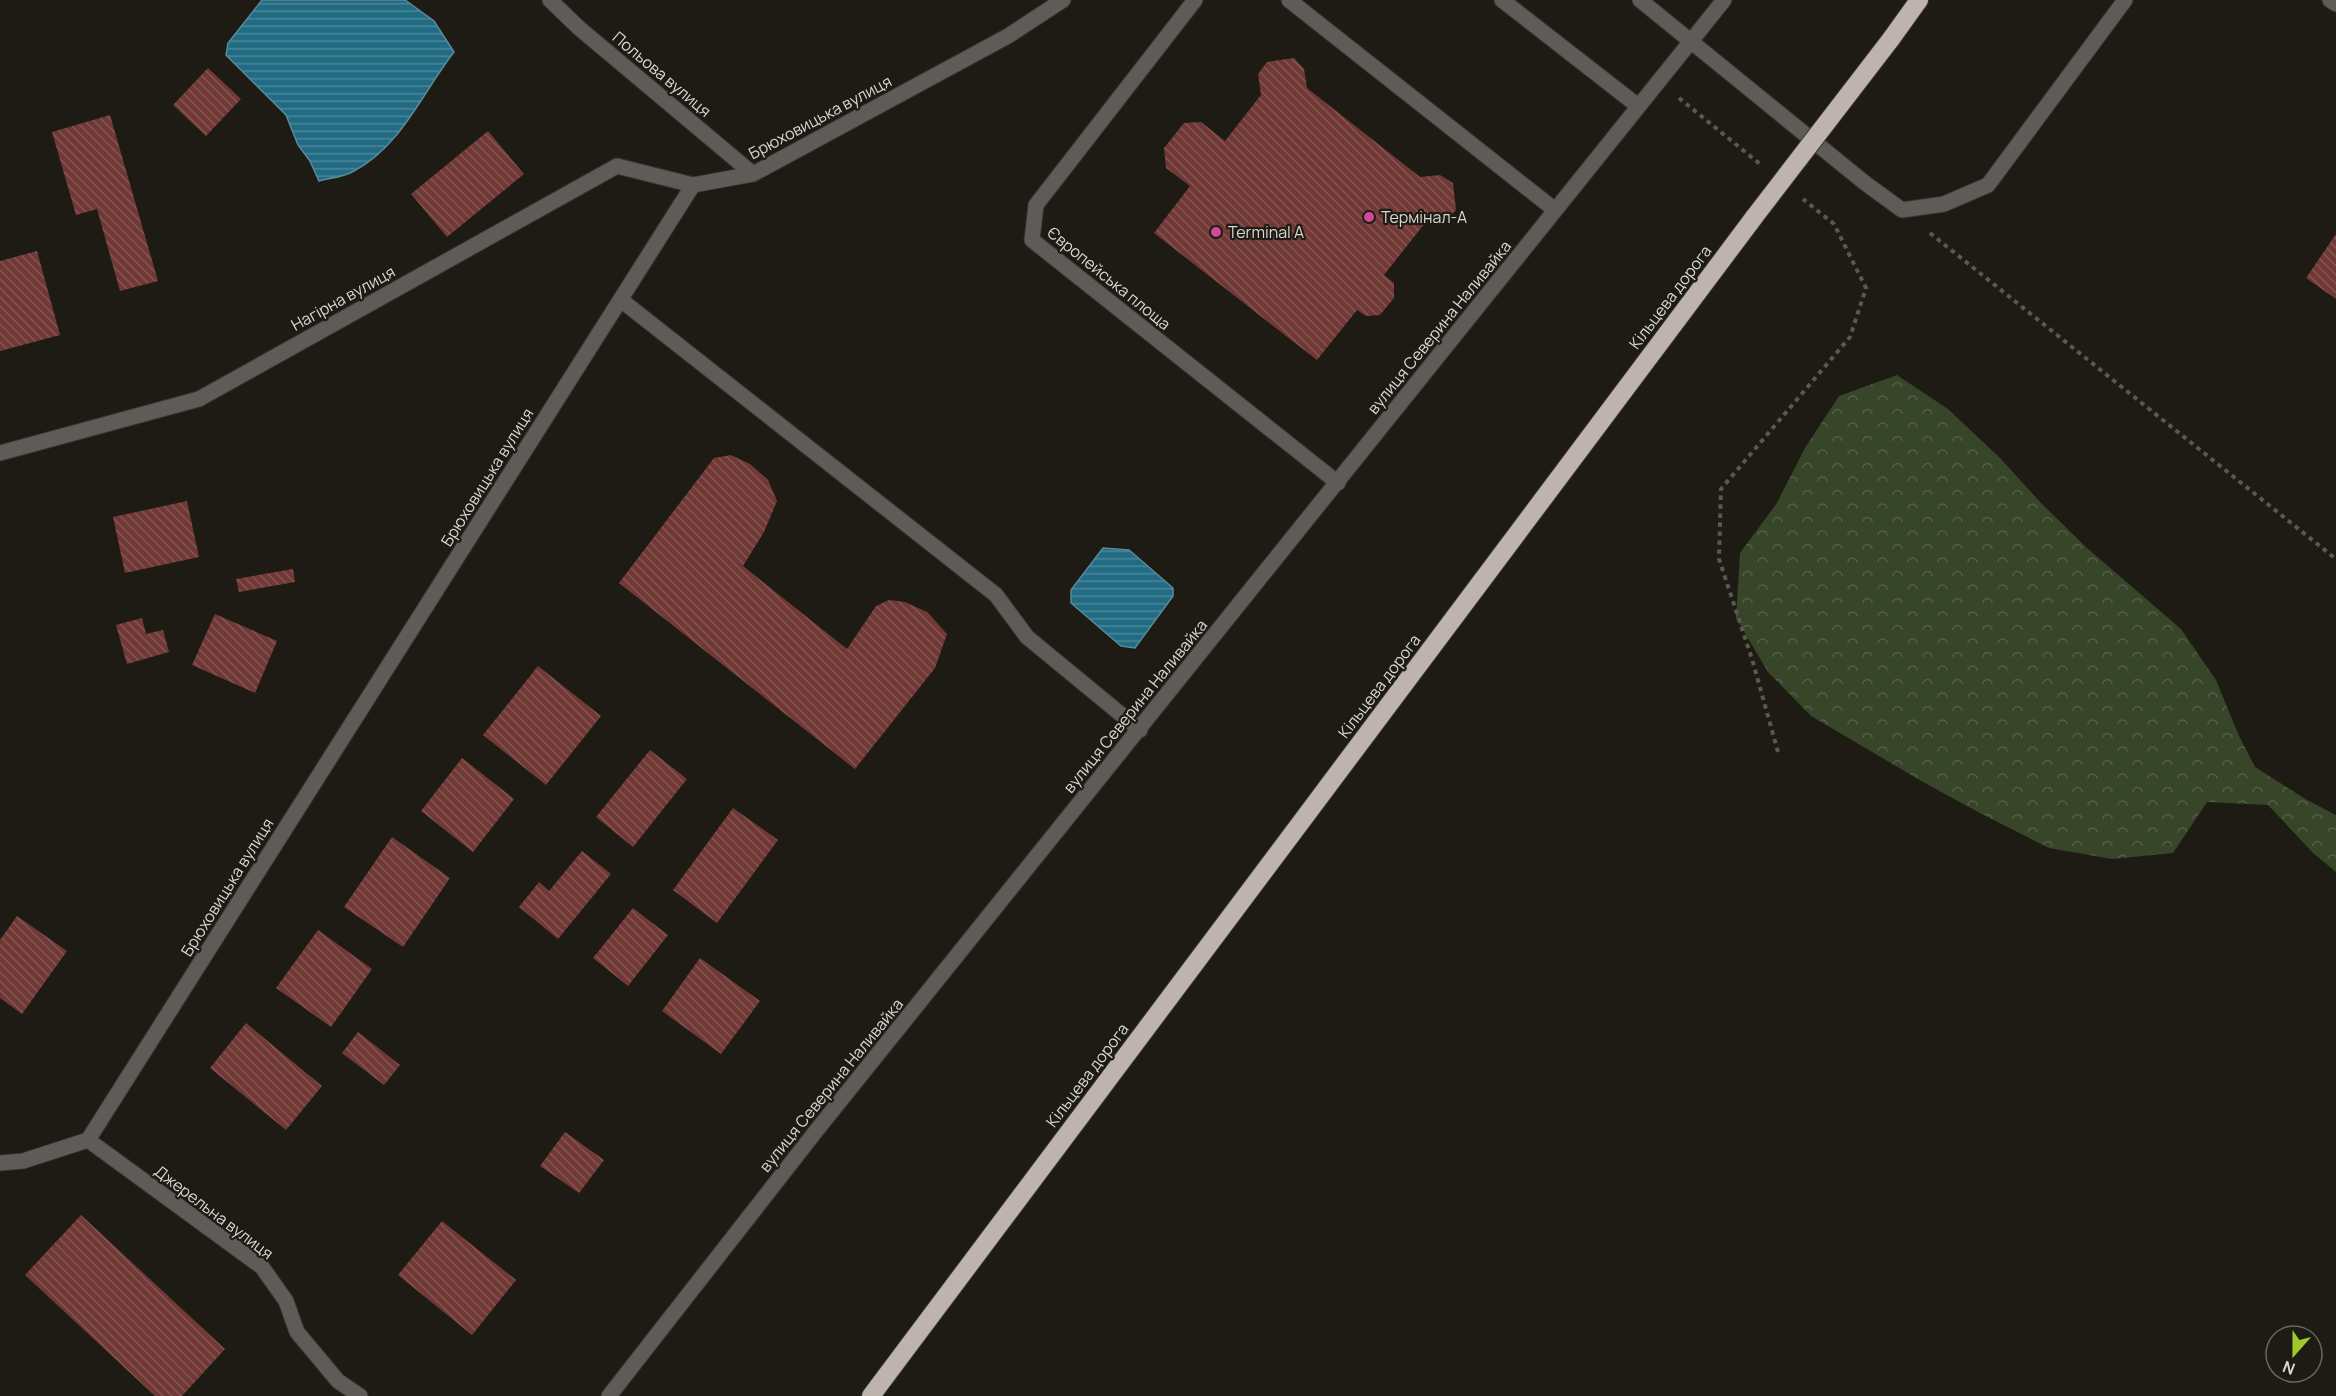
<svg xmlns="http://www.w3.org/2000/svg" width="2336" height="1396" font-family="Manrope,sans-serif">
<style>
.forest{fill:url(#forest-crowns)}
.water{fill:url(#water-rules);stroke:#588b9b;stroke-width:1.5}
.building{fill:url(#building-back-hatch)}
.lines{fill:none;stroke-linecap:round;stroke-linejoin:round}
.minor-casing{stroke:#37352e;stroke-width:17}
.highway-casing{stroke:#37352e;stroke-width:20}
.path{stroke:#5a5851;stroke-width:4;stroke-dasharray:4.5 4.5;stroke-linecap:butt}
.minor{stroke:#5f5b58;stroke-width:15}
.highway{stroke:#bfb4ad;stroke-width:18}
.highway-bridge-casing{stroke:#37352e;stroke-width:20;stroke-linecap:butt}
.highway-bridge{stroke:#bfb4ad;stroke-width:18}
.hotel-dot{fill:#d1479c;stroke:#1d1b13;stroke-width:2}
.labels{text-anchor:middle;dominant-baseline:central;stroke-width:4.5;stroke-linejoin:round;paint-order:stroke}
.street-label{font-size:16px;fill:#d9d7d2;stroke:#1d1b13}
.poi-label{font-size:16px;fill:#d9d7d2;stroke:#1d1b13;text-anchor:start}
</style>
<defs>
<pattern id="forest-crowns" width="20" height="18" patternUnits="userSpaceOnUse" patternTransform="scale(1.5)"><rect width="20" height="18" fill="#374529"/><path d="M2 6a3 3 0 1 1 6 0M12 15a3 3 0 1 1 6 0" fill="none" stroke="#535f47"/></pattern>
<pattern id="water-rules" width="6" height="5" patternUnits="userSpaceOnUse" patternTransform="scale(1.5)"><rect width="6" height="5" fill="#216b83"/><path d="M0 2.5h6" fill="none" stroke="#4b8699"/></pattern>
<pattern id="building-back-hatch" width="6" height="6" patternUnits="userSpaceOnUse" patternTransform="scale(1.5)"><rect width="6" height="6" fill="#713936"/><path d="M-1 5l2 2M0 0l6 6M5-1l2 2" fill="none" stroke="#855552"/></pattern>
</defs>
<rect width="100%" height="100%" fill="#1d1b13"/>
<path class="forest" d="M1897 375 1948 409 2000 458 2041 503 2087 548 2181 629 2216 680 2239 736 2255 767 2307 800 2336 815V872L2313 853 2268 805 2207 802 2173 853 2112 859 2049 848 1978 812 1923 782 1811 716 1768 672 1736 618 1740 553 1777 503 1805 448 1839 396Z"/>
<path class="water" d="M262 0H405L434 21 454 52C422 93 402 145 354 171 344 177 330 178 319 181L310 161 298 145 286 115 226 55 228 43Z
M1103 548 1129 550 1173 588V596L1135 648 1121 646 1071 603V590Z"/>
<path class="building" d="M1294 58 1304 69 1307 88 1420 177 1440 175 1453 183 1456 210 1446 220 1425 223 1384 275 1394 283V298L1380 315 1366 316 1357 310 1317 360 1154 233 1190 186 1166 168 1164 148 1184 123 1201 122 1225 141 1261 95 1258 74 1267 62Z
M208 68 241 99 206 136 173 105Z
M110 115 158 281 120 291 97 209 76 215 52 132Z
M488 131 524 174 447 237 411 194Z
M2336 234V299L2306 278Z
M37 251 60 335 0 351V261Z
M731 455 750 464 768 480 777 501 764 532 743 566 847 649 876 606 889 600 905 602 927 612 947 634 935 668 855 769 619 583 714 458Z
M187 501 199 557 125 573 113 517Z
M293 569 295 582 239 592 236 579Z
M215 614 277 641 255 693 192 665Z
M142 618 146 634 163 630 169 652 127 664 116 625Z
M538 666 601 716 546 785 483 735Z
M650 750 687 779 633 847 596 817Z
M462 758 514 799 473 852 421 811Z
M733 808 778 840 717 923 673 890Z
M392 837 450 878 403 947 344 907Z
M582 851 611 874 558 939 519 907 539 882 549 891Z
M633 908 668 935 628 986 593 958Z
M17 916 67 951 22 1014 0 998V940Z
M318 930 372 969 331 1027 276 988Z
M700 958 760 1001 721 1054 662 1011Z
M246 1023 322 1086 286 1130 210 1068Z
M358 1032 400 1065 384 1085 342 1053Z
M565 1132 604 1160 579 1193 540 1166Z
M81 1215 225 1349 182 1396H155L25 1275Z
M442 1221 516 1280 472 1335 398 1275Z"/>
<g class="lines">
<defs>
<path id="minor" d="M550 0 579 28 753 174
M1195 0 1036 205 1032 240 1338 483
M1289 0 1555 210
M1502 0 1638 106
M1640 0 1865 183 1902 210 1944 204 1988 185 2125 0
M2330 0 2336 4
M621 300 996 595 1027 637 1140 730
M0 453 199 399 617 166 693 185
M88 1140 693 185 753 174 1008 36 1063 0
M88 1140 262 1267 286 1301 297 1332 338 1381 360 1396
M0 1163 23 1161 88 1140
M609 1396 816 1131 1724 0"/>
<path id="highway" d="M1891 39 1919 0
M871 1396 1755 216"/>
</defs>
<use href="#minor" class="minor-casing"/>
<use href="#highway" class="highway-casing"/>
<path class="path" d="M1679 98 1760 164
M1930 233 2336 559
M1778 752 1752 659 1719 559 1721 489 1850 337 1866 288 1834 224 1803 199"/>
<use href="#minor" class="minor"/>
<use href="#highway" class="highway"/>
<defs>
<path id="highway-bridge" d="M1755 216 1891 39"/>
</defs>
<use href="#highway-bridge" class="highway-bridge-casing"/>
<use href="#highway-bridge" class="highway-bridge"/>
</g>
<g class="hotel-dot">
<circle cx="1369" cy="217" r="6"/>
<circle cx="1216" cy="232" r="6"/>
</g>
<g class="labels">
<g class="street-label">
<text transform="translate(662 74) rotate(40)">Польова вулиця</text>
<text transform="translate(820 117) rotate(-28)">Брюховицька вулиця</text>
<text transform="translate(1109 278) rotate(39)">Європейська площа</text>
<text transform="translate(1670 297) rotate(-53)">Кільцева дорога</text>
<text transform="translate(343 298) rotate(-29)">Нагірна вулиця</text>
<text transform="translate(1439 327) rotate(-51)">вулиця Северина Наливайка</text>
<text transform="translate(487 477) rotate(-58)">Брюховицька вулиця</text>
<text transform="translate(1379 686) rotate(-53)">Кільцева дорога</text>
<text transform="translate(1135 706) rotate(-51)">вулиця Северина Наливайка</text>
<text transform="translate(227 887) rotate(-58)">Брюховицька вулиця</text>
<text transform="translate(1087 1075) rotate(-53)">Кільцева дорога</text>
<text transform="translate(831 1085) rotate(-51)">вулиця Северина Наливайка</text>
<text transform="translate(214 1212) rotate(37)">Джерельна вулиця</text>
</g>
<g class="poi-label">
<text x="1381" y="217">Термінал-А</text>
<text x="1228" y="232">Terminal A</text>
</g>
</g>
<g transform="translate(2294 1354) rotate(201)"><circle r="28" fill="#1d1b13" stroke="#68665f" stroke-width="1.5"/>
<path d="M0-4.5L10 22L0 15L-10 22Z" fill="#9fca2e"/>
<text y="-9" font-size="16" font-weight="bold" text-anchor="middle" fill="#d9d7d2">N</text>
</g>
</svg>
